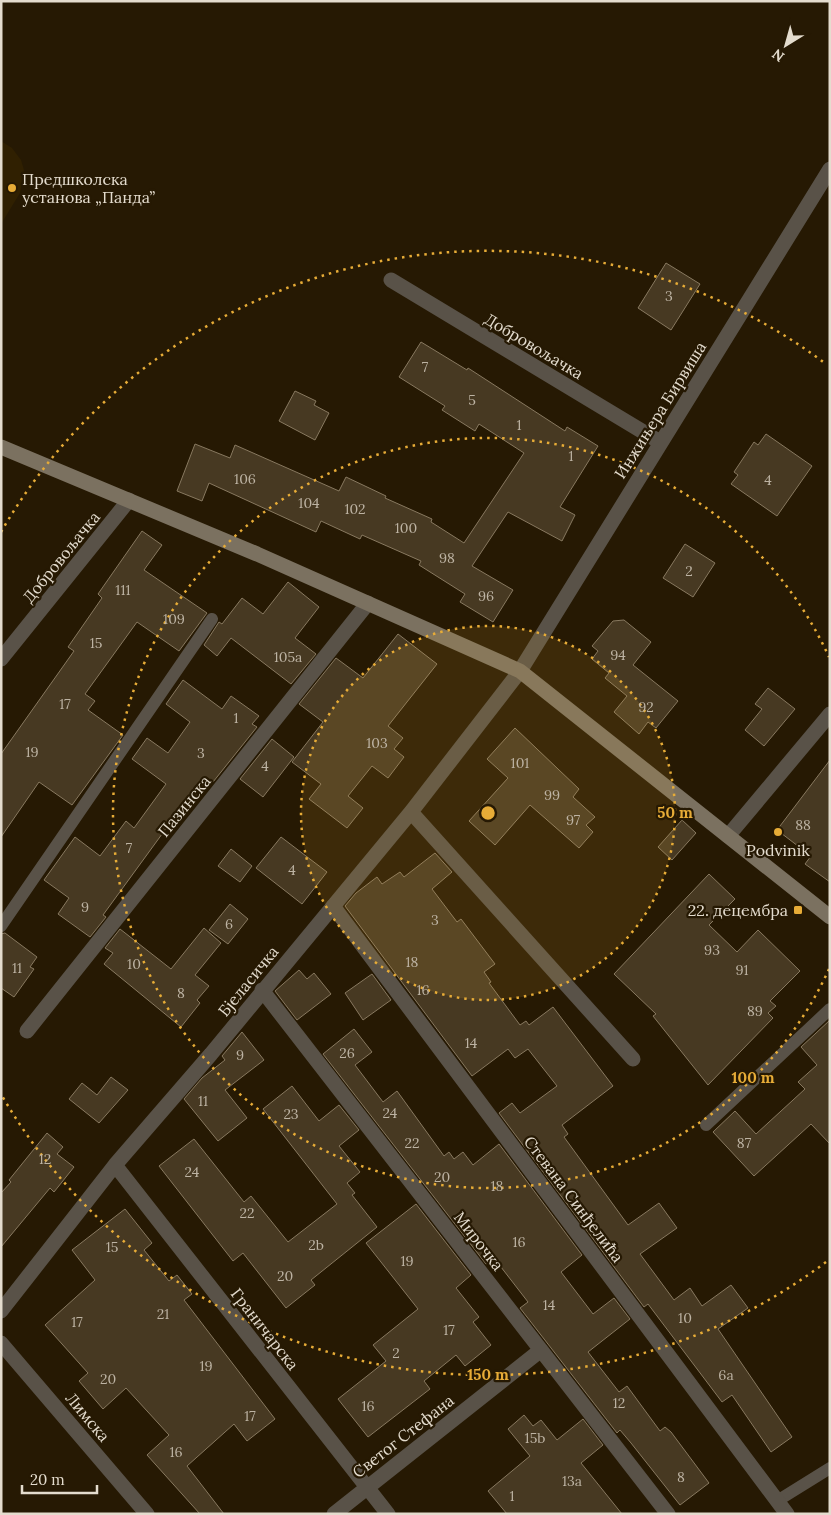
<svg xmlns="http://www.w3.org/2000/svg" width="831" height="1515" font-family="Lora,serif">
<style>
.built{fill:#302001}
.building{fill:#473922;stroke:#887960}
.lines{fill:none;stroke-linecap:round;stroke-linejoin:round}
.lane{stroke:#595248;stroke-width:12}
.street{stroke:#595248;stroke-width:15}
.secondary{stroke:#7b7160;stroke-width:15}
.ring{fill:none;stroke:#e7ac37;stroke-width:2.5;stroke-dasharray:2.5 5}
.poi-dot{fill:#e7ac37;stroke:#261903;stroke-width:2}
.labels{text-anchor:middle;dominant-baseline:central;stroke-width:4.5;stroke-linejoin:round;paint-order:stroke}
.number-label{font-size:14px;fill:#bdb3a3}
.poi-label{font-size:16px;fill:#e4dcce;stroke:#261903;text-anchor:start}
.street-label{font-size:16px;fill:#e4dcce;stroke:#261903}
.centre{fill:#e7ac37;stroke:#261903;stroke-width:2.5}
.ring-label{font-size:15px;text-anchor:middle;font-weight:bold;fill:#e7ac37;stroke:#261903;stroke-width:4.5;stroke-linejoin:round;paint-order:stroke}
</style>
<rect width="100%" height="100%" fill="#261903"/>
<path class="built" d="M1 141 12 148 21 160 24 170 20 193 1 224Z"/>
<path class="building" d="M666 263 700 284 671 330 638 308Z
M421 342 467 370 468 368 565 431 567 427 598 446 560 507 575 515 562 541 508 512 472 566 513 590 493 622 460 602 465 594 419 565 421 561 362 535 360 539 321 521 316 532 209 483 202 501 177 491 195 444 230 458 235 445 339 491 346 477 386 496 385 498 432 519 431 522 464 543 524 453 479 424 475 431 442 410 445 406 399 377Z
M295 391 316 401 314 405 329 413 315 440 279 421Z
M766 434 812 466 777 516 731 484 738 475 734 472 754 442 758 445Z
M142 531 162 545 144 570 207 613 179 651 137 622 85 694 95 701 88 710 123 735 72 805 39 782 1 837V754L74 651 68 647 102 598 98 594Z
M685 544 715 563 693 597 663 578Z
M288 582 319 607 295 638 316 654 291 684 231 638 217 656 204 645 219 622 222 624 242 598 263 614Z
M624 620 651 642 633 665 678 701 656 728 648 722 639 734 614 712 627 696 605 678 609 673 592 659 598 651 592 646 613 621Z
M398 634 437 664 388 726 403 738 394 749 404 757 388 778 372 766 348 796 363 808 347 828 309 799 321 784 292 762 323 722 299 704 336 658 363 678Z
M183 680 222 709 231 696 259 716 252 724 257 727 213 782 209 780 178 822 173 819 103 915 106 917 90 937 58 914 69 898 44 880 75 837 100 856 126 821 134 828 166 784 132 759 147 738 168 753 190 722 166 704Z
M768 688 795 709 764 746 745 730 762 709 755 704Z
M515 728 579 789 573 797 595 817 586 825 593 832 579 848 530 805 495 845 469 821 508 778 487 759Z
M272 739 294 757 263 797 240 779Z
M830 760V882L805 864 811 856 777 830Z
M682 820 696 833 672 860 658 847Z
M281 837 327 872 302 904 256 868Z
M231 849 252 866 240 882 218 866Z
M435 853 452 872 432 889 457 922 461 919 495 964 484 972 491 982 489 983 520 1025 526 1021 529 1025 553 1007 613 1086 562 1125 568 1134 564 1137 628 1225 659 1203 677 1228 640 1254 674 1300 690 1288 702 1306 731 1285 748 1308 718 1329 792 1437 771 1452 732 1395 722 1402 648 1304 644 1307 499 1113 512 1103 520 1113 557 1086 528 1049 515 1058 508 1049 472 1076 345 906 356 893 377 877 382 884 400 872 404 877Z
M709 874 735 899 709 925 737 952 758 930 800 971 770 1001 776 1006 768 1013 773 1018 708 1085 653 1016 656 1014 614 974Z
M230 904 248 919 228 944 209 930Z
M204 928 221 943 195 975 209 986 197 1000 200 1003 181 1027 104 964 113 953 105 948 120 929 171 969Z
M5 933 37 957 30 967 34 969 14 997 1 988V934Z
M299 970 307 979 314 973 331 994 297 1020 275 991Z
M372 974 391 1000 363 1020 345 993Z
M830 1020V1144L811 1124 754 1176 713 1132 735 1111 756 1134 805 1089 798 1082 817 1065 801 1047Z
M354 1029 372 1052 355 1065 383 1102 397 1091 444 1156 449 1152 454 1159 463 1152 473 1165 499 1144 582 1255 561 1272 593 1314 614 1298 630 1319 588 1352 619 1392 627 1386 660 1431 665 1427 671 1432 709 1483 680 1505 631 1443 620 1430 617 1433 520 1308 528 1302 494 1258 486 1264 323 1054Z
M242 1032 264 1060 225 1090 247 1118 218 1141 184 1099 202 1078 225 1060 222 1056Z
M111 1077 128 1090 99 1123 69 1099 82 1083 97 1095Z
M292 1086 319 1121 339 1105 359 1130 339 1146 360 1172 347 1183 355 1193 352 1195 377 1227 311 1280 315 1285 286 1308 243 1253 233 1261 159 1166 194 1139 244 1202 251 1196 288 1242 337 1204 263 1109Z
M47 1133 63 1147 57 1154 74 1167 54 1192 50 1188 1 1247V1193L11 1182 9 1180Z
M416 1204 471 1275 456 1288 479 1317 473 1322 491 1345 465 1366 456 1355 424 1381 430 1389 368 1437 338 1399 386 1361 373 1345 418 1309 366 1243Z
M125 1209 152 1243 144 1250 169 1281 177 1275 192 1294 184 1300 275 1419 247 1441 234 1424 187 1466 224 1514H200L147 1455 169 1435 126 1388 103 1409 79 1381 88 1373 45 1325 95 1280 72 1250Z
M524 1415 533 1426 541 1420 557 1440 583 1419 603 1445 581 1463 622 1514H507L488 1491 530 1456 508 1429Z"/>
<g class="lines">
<path class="lane" d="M1 926 212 619
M706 1125 830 1009
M777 1501 830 1468"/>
<path class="street" d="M391 280 660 442
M1 659 129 500
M411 812 633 1059
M728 836 830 714
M333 906 787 1514
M262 990 668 1514
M27 1031 368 603
M115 1165 388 1514
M1 1311 115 1165 211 1054 411 812 520 671 830 169
M1 1343 147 1514
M334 1514 541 1350"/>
<path class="secondary" d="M1 447 257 554 520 671 830 917"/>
</g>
<circle cx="488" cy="813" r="187" fill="#e7ac37" fill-opacity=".12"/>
<g class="ring">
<circle cx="488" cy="813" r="187"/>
<path d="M829 969A375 375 0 1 1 829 657"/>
<path d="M826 1262A562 562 0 0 1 1 1094M1 532A562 562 0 0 1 826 364"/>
</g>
<g class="poi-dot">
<circle cx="12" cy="188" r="5"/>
<circle cx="778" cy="832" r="5"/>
<rect x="793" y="905" width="10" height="10" rx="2.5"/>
</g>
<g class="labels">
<g class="number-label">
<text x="669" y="296">3</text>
<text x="425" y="367">7</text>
<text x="472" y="400">5</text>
<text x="519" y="425">1</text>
<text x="571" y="456">1</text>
<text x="245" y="479">106</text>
<text x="768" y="480">4</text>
<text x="309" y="503">104</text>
<text x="355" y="509">102</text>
<text x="406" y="528">100</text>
<text x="447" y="558">98</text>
<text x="689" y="571">2</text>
<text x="123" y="590">111</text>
<text x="486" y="596">96</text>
<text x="174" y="619">109</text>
<text x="96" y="643">15</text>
<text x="618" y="655">94</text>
<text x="288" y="657">105a</text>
<text x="65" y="704">17</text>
<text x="646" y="707">92</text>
<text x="236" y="718">1</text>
<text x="377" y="743">103</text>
<text x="32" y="752">19</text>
<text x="201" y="753">3</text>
<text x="520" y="763">101</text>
<text x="265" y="766">4</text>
<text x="552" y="795">99</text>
<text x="573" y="820">97</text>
<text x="803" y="825">88</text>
<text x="129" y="848">7</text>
<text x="292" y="870">4</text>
<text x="85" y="907">9</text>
<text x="435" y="920">3</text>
<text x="229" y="924">6</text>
<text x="712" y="950">93</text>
<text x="412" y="962">18</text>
<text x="134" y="964">10</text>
<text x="17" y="968">11</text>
<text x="742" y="970">91</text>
<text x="423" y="990">16</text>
<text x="181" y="993">8</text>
<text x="755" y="1011">89</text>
<text x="471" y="1043">14</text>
<text x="347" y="1053">26</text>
<text x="240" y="1055">9</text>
<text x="203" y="1101">11</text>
<text x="390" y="1113">24</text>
<text x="291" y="1114">23</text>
<text x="412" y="1143">22</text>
<text x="744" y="1143">87</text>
<text x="45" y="1159">12</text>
<text x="192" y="1172">24</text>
<text x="442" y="1177">20</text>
<text x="497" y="1186">18</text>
<text x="247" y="1213">22</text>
<text x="519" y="1242">16</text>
<text x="316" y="1245">2b</text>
<text x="112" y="1247">15</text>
<text x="407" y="1261">19</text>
<text x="285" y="1276">20</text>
<text x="549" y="1305">14</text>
<text x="163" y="1314">21</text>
<text x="685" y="1318">10</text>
<text x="77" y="1322">17</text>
<text x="449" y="1330">17</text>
<text x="396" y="1353">2</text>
<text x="206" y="1366">19</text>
<text x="726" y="1375">6a</text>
<text x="108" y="1379">20</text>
<text x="619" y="1403">12</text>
<text x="368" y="1406">16</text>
<text x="250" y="1416">17</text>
<text x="535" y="1438">15b</text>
<text x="176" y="1452">16</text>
<text x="681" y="1477">8</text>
<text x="572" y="1481">13a</text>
<text x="512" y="1496">1</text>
</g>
<g class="poi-label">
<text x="22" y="179">Предшколска<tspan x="22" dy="18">установа „Панда”</tspan></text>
<text x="778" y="850" text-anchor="middle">Podvinik</text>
<text x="788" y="910" text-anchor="end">22. децембра</text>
</g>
<g class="street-label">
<text transform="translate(534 346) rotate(31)">Добровољачка</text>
<text transform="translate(660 410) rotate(-58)">Инжињера Бирвиша</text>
<text transform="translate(61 557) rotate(-51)">Добровољачка</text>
<text transform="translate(184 806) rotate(-51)">Пазинска</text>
<text transform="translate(248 981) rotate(-51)">Бјеласичка</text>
<text transform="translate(574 1199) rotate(53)">Стевана Синђелића</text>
<text transform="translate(479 1241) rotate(52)">Мирочка</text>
<text transform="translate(265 1329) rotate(52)">Граничарска</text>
<text transform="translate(88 1417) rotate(50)">Лимска</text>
<text transform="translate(403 1436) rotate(-38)">Светог Стефана</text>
</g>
</g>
<circle cx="488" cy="813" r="8" class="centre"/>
<g class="ring-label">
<text x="675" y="818">50 m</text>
<text x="753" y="1083">100 m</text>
<text x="488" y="1380">150 m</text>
</g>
<rect width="831" height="1515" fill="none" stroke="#e4dcce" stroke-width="5"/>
<g transform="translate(786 45) rotate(217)" stroke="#261903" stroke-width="4" paint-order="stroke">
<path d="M0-4L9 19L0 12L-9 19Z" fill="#e4dcce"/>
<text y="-8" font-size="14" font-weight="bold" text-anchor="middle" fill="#e4dcce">N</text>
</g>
<path d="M22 1485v8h75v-8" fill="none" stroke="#e4dcce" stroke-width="2.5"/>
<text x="30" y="1485" font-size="15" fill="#e4dcce" stroke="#261903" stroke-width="4" paint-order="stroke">20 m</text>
</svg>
